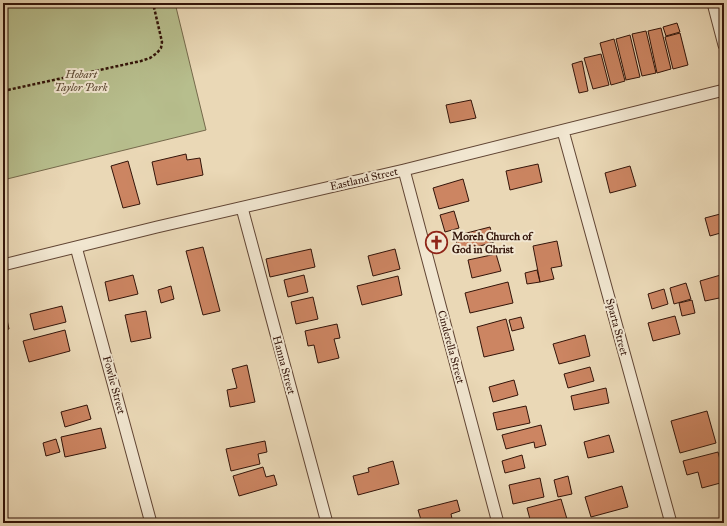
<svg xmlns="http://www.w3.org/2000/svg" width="727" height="526" font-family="'IM FELL Great Primer',serif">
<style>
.green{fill:#b7be8d;stroke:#75694b}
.building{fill:#cc8562;stroke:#331409}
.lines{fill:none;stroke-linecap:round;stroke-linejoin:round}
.street-casing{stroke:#614534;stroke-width:13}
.path{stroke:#331409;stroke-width:2.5;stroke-dasharray:3 2;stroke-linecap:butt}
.street{stroke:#f1e6d0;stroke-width:11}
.labels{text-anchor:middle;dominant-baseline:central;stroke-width:4;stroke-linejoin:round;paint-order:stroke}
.park-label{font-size:11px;font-style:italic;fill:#5b4731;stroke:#f1e6d0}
.street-label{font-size:11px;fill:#331409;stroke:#f1e6d0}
.poi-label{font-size:11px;font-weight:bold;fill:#331409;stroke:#f1e6d0;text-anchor:start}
</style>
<rect width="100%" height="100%" fill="#ead8b6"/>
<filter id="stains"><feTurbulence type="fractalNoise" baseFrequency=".005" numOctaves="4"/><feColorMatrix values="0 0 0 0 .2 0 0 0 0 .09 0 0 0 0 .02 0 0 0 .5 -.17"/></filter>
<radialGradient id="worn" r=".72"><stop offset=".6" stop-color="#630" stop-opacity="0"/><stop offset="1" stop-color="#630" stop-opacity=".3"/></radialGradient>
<path class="green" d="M3 3H175L206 130 3 180Z"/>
<path class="building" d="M677 23 680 32 666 36 663 27Z
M661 28 671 69 657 73 648 31Z
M646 31 656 73 642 76 632 34Z
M680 33 688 65 673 69 665 37Z
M630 35 640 77 626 80 616 39Z
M614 39 625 81 611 85 600 43Z
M601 54 609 85 593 89 584 58Z
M582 61 588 91 579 93 572 64Z
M471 100 476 118 450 123 446 105Z
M186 154 187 160 200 158 203 175 157 185 152 162Z
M128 161 140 204 123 208 111 166Z
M538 164 542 182 510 190 506 171Z
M630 166 636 186 610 193 605 173Z
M463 179 469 201 439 209 433 188Z
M454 211 459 228 445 232 440 215Z
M724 213V232L710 236 705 218Z
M490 227 494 242 459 252 455 236Z
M557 241 562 266 551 268 554 279 540 282 533 246Z
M203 247 220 311 203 315 186 251Z
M311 249 315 267 270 277 266 259Z
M395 249 400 269 373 276 368 256Z
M496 254 501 271 472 278 468 260Z
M537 270 540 282 527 284 525 273Z
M724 274V297L705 301 700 281Z
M133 275 138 294 109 301 105 282Z
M304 275 308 292 288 297 284 280Z
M398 276 402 295 362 305 357 286Z
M508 282 513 303 470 313 465 293Z
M686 283 691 299 674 304 670 288Z
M171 286 174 299 161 303 158 290Z
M664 289 668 304 652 309 648 294Z
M313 297 318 319 296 324 291 302Z
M692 300 695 313 682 316 679 303Z
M62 306 66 322 34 330 30 314Z
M5 310 9 329 3 330V311Z
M146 311 151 338 131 342 125 315Z
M675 316 680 334 653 341 648 323Z
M521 317 524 328 512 331 509 320Z
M506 319 514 350 484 357 477 327Z
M337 324 340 338 334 339 339 358 318 363 314 345 308 346 305 331Z
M65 330 70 351 29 362 23 341Z
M585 335 590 356 559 364 553 344Z
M247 365 255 402 230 407 227 390 237 388 232 369Z
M590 367 594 381 568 388 564 374Z
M514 380 518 395 493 402 489 387Z
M606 388 609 403 574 410 571 396Z
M87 405 91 419 65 427 61 412Z
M526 406 530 423 497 430 493 413Z
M707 411 716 443 680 453 671 421Z
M541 425 546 445 535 448 534 442 506 449 502 435Z
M101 428 106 448 65 457 61 437Z
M609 435 614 452 588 458 584 442Z
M56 439 60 452 46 456 43 443Z
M265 441 267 452 258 454 260 464 231 471 226 449Z
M718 452 724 475V482L702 488 698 472 687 475 683 461Z
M522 455 525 468 505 473 502 461Z
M393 461 399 484 358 495 353 476 369 472 368 468Z
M263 467 266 477 274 475 277 485 239 496 233 476Z
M568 476 572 494 558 497 554 480Z
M540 478 544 497 513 504 509 485Z
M622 486 628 507 591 517 585 497Z
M561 499 567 519 553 523H531L527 508Z
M457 500 460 511 451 514 453 523H422L418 510Z"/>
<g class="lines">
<defs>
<path id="street" d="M713 3 724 45
M563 131 671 523
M404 170 498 523
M242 208 327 523
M76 247 151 523
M3 265 157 227 404 170 724 90"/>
</defs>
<use href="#street" class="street-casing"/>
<path class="path" d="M3 91 141 61 150 58 157 53 161 48 162 42 153 3"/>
<use href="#street" class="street"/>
</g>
<defs>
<symbol id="church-ring" viewBox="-11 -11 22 22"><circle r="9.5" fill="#f1e6d0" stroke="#8f2418" stroke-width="1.5"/><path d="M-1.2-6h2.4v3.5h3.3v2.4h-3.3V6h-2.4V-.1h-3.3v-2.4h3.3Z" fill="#8f2418"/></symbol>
</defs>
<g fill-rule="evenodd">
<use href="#church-ring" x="424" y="230" width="25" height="25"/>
</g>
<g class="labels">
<g class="park-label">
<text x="81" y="74">Hobart<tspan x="81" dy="13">Taylor Park</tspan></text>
</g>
<g class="street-label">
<text transform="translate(364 179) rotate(-13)">Eastland Street</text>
<text transform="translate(617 327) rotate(75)">Sparta Street</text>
<text transform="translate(451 347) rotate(75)">Cinderella Street</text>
<text transform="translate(284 365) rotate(75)">Hanna Street</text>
<text transform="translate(114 385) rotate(75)">Fowlie Street</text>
</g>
<g class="poi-label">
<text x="452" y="236">Moreh Church of<tspan x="452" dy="13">God in Christ</tspan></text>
</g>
</g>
<rect width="727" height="526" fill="none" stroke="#ead8b6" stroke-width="16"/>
<rect x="4" y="4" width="719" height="518" fill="none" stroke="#331409" stroke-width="2"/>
<rect x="8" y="8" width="711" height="510" fill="none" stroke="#331409"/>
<rect width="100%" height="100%" filter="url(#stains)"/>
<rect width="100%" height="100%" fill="url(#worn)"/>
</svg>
